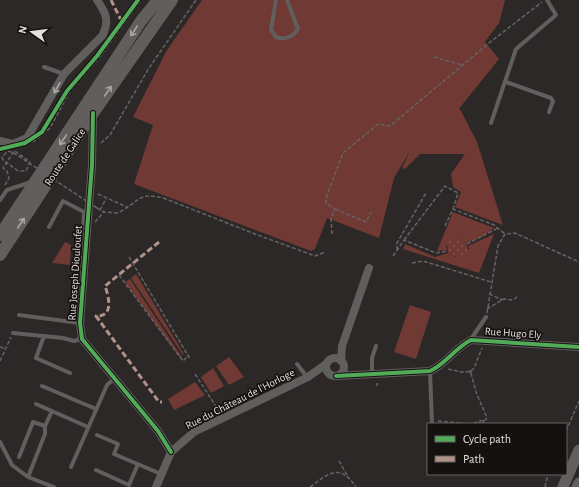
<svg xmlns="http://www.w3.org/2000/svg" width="579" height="487" font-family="'Alegreya Sans',sans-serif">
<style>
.grass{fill:#703933}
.park{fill:url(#park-dots)}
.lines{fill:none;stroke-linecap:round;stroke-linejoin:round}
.path{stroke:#656363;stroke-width:1.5;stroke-dasharray:4 2;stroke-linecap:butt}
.service{stroke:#615e5e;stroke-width:4}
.minor{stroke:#615e5e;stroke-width:8}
.secondary{stroke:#645f5f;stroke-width:11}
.primary{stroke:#635e5e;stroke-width:12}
.path-bridge{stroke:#656363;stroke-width:1.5;stroke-dasharray:4 2;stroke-linecap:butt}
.quiet{stroke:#af9288;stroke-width:3;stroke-dasharray:6 3;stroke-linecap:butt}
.cycleway-casing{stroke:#151110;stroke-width:6}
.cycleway{stroke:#51ab58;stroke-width:4}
.oneway{stroke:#aba5a4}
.oneway2{stroke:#aaa5a4}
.labels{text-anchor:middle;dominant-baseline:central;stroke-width:3.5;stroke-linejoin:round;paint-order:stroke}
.street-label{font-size:11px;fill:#e6dfde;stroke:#151110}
</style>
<defs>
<pattern id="park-dots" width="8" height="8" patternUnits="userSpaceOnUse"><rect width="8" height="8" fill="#703933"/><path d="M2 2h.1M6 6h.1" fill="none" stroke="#845550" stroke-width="1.8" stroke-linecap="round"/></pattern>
</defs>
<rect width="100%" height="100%" fill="#2d2828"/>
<path class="grass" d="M202 0H505L499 23 485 42 499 59 458 110 460 109 477 142 503 225 455 207 461 192 453 187 451 174 465 154H420L405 169 402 168 410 151 394 178 379 238 327 218 315 249 311 251 134 184 153 125 133 117 167 50Z
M453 212 494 228 482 237 466 243 455 238 446 246 447 250 437 251Z
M494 234 479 273 403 249 405 244 435 257 448 253 456 257 469 249 468 246Z
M65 242 71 245 70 265 52 263Z
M136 274 184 354 183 355 131 278Z
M130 279 182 357 180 358 125 282Z
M410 305 431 312 416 359 394 352Z
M229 357 244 377 229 385 216 366Z
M213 368 224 386 211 393 201 377Z
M195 382 205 395 174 410 168 399Z"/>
<path class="park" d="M455 238 466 243 469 253 457 257 448 253 447 242Z"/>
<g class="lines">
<path class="path" d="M434 57 462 65
M33 142 50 128 70 91 99 58 141 0
M101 143 110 135 149 68 196 0
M15 151 30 162 26 171H18
M5 185 9 178 7 171 3 168 14 151
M98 194 127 207
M97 208 104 212 117 213C139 204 136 190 166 199L255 234 315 256 325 252
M335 209 366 222 371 212
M100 210 106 199
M95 222 104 212
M445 226 453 209 494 225 505 234
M332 234 331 219 335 209 326 203V198L343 153 378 124 390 126 489 43 542 2
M404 240 445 186 458 193 453 209
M467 244 498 228
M397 250V243L426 193
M393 256 404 240 436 253 448 251
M129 257 189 357 186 358
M412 263 423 261 491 282
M119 275 183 361 186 358 187 360
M489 294 503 300
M487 309 504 299 513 300 518 296
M487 313 498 246 505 234 515 233 579 262
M0 347 6 349
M0 361 11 337
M448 369 461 372H469
M469 371H470L471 372 470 373Z
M471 371 474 368 482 348
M471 373 476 392 487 418 483 422
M195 374 219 411
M377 386V383
M483 420V423H480V421Z
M438 421 469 424 479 422
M566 431 579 401
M339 461 347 475
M310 487C329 473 340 463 356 487
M545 487 548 474"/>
<path class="service" d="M276 0 271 30 276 37C285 40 293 37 298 29L287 0
M44 67 64 74
M506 82 551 98 553 101 549 112
M491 123 516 49 556 15 547 0
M0 200 7 190 31 182
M49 227 63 201 84 212 83 236
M19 315 80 323
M13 333 63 338 74 341 82 339
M44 336 36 358 70 373
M471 339 486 317
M297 364 307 377
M430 371 432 424
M372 373V358L376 346
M42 386 96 409
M36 404 88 427
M97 435 118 444 114 454 161 474
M0 442 12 465 28 477 45 434V426
M19 457 33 422 45 426 52 411
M71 467 107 385 114 379
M96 470 129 485 138 464
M28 477 54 487"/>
<path class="minor" d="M93 114 92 165 80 323 82 339 158 431 171 452
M0 141 13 144 27 138 64 74 102 36C110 21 106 13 97 0
M326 367a9 9 0 1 1 18 0a9 9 0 1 1-18 0Z
M341 361 342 346 369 268
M336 376 430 371C446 364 455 348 471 340L579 347
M156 487 171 452 194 432 308 377 326 364"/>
<path class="secondary" d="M563 487 579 450
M577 487 579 483"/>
<path class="primary" d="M0 235 141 21 158 0
M0 255 93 113 172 0"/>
<path class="path-bridge" d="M18 171 3 160 2 157 8 151 14 153 97 208"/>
<path class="quiet" d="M111 0 120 18 124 21
M159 242 105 286C109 297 114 317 96 316L159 402H162"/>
<defs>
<path id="cycleway" d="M93 113 92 165 80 323 82 339 158 431 171 452
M0 149 25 143 42 132 67 91 97 56 138 0
M336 376 430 371C446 364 455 348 471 340L579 347"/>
</defs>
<use href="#cycleway" class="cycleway-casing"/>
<use href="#cycleway" class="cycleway"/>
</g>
<defs><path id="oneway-shaft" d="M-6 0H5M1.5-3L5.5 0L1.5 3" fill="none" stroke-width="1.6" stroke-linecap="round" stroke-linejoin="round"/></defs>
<g class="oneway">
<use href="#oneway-shaft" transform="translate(134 31) rotate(123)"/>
<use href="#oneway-shaft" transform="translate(108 91) rotate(-56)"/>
<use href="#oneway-shaft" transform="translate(63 140) rotate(124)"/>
<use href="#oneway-shaft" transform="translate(21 223) rotate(-57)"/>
</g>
<use class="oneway2" href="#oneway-shaft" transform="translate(57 88) rotate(119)"/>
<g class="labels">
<g class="street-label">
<text transform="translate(65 157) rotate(-57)">Route de Galice</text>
<text transform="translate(75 273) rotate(-86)">Rue Joseph Diouloufet</text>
<text transform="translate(513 333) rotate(4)">Rue Hugo Ely</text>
<text transform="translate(240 399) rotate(-27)">Rue du Château de l'Horloge</text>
</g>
</g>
<rect x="427" y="423" width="140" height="52" fill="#151110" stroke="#696362"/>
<rect x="435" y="436" width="20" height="6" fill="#51ab58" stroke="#696362"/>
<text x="463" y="443" font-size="12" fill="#e6dfde">Cycle path</text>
<rect x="435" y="456" width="20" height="6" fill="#af9288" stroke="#696362"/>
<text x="463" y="463" font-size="12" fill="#e6dfde">Path</text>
<g transform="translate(32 32) rotate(284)" stroke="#151110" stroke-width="3" paint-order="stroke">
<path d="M0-3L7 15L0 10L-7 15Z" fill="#e6dfde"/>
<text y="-6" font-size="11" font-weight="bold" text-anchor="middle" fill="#e6dfde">N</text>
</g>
</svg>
